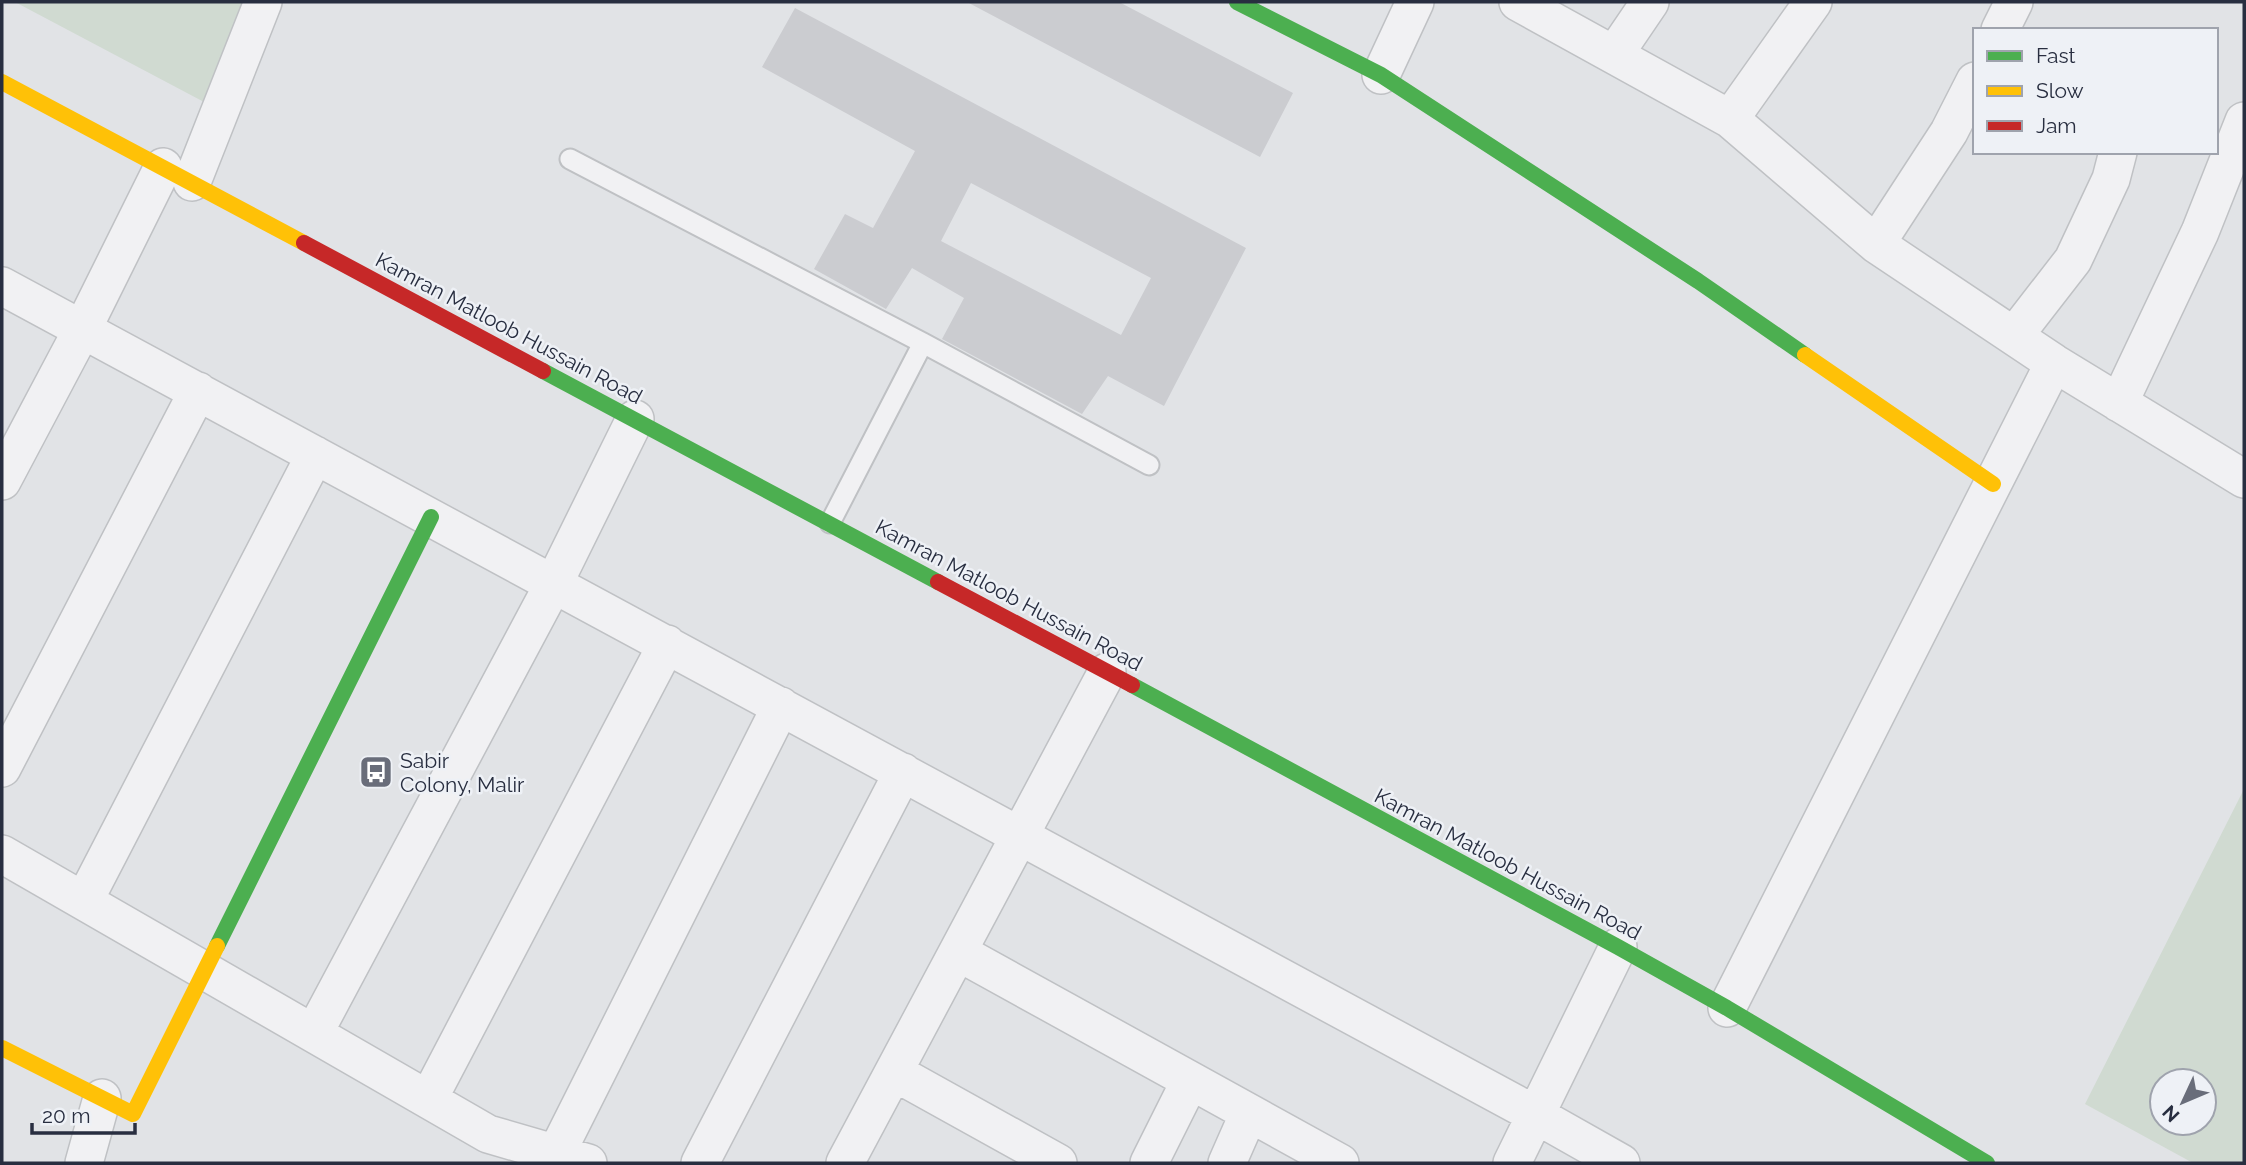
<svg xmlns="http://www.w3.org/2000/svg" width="2246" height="1165" font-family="Raleway,sans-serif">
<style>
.grass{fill:#d0dad1;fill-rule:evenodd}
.building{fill:#cbccd0;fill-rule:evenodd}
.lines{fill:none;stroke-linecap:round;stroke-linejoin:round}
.lane-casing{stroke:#bfc1c4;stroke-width:23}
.street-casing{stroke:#bfc1c4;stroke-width:40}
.lane{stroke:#f1f1f3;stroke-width:19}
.street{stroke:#f1f1f3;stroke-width:37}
.fast{stroke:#4caf50;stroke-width:16}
.slow{stroke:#ffc107;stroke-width:16}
.jam{stroke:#c62828;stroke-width:16}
.labels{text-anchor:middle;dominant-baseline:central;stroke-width:5;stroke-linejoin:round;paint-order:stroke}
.street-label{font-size:21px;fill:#282e40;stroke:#eef1f6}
.poi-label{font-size:21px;fill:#282e40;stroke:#eef1f6;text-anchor:start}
</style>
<rect width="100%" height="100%" fill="#e1e3e6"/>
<path class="grass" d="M15 2H242L204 102Z
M2244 789V1163H2193L2085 1104ZM2162 1081H2204V1123H2162Z"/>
<path class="building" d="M967 2H1119L1293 93 1260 157Z
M795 8 1246 248 1164 406 1108 376 1082 414 942 339 964 298 912 268 886 309 814 269 845 214 873 228 915 151 762 67ZM971 183 1151 278 1121 335 941 241Z"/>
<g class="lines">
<defs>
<path id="lane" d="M570 159 923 343 1149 465
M830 523 923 343"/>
<path id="street" d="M1518 2 1730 119 1876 244 2054 363 2244 479
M2000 30 2014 2
M1614 55 1650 2
M1381 75 1415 2
M1730 119 1813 2
M192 182 263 2
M1876 244 1949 132 1975 81
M2 286 1536 1115 1621 1163
M2014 336 2073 260 2111 179 2118 152
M2119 403 2200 232 2244 121
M2 481 82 330 163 167
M2 768 198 391
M2 854 488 1134 588 1163
M84 901 315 455
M958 952 1340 1163
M1727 1008 2054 363
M314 1033 554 583 635 419
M894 1072 1058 1163
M429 1098 667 644
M556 1154 781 706
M84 1163 102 1098
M700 1163 903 772
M845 1163 1107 672
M1149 1163 1190 1081
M1227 1163 1249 1113
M1512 1163 1618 947"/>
</defs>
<use href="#lane" class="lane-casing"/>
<use href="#street" class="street-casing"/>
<use href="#lane" class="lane"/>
<use href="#street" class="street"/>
<path class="fast" d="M1237 2 1381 75 1698 281 1805 355
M543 371 938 582
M1132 685 1618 947 1727 1008 1987 1163
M217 946 431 517"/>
<path class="slow" d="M2 82 304 243
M1805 355 1993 484
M2 1048 133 1114 217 946"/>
<path class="jam" d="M304 243 543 371
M938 582 1132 685"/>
</g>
<defs>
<symbol id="bus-square" viewBox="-11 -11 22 22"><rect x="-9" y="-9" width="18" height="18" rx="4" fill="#696d7a" stroke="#eef1f6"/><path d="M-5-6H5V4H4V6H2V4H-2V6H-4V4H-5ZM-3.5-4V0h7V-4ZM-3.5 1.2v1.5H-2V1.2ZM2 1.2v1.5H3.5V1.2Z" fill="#fff"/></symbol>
</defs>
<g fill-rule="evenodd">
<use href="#bus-square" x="357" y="753" width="38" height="38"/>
</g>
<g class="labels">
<g class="street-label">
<text transform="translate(509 328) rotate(28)">Kamran Matloob Hussain Road</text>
<text transform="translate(1009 595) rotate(28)">Kamran Matloob Hussain Road</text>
<text transform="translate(1508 864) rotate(28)">Kamran Matloob Hussain Road</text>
</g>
<g class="poi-label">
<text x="400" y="760">Sabir<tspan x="400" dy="24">Colony, Malir</tspan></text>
</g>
</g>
<rect width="2246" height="1165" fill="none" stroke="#282e40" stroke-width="7"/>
<rect x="1973" y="28" width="245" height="126" fill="#eef1f6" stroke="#9fa3ad" stroke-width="2"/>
<rect x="1987" y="51" width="35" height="10" fill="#4caf50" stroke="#9fa3ad" stroke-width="2"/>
<text x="2036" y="63" font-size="21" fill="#282e40">Fast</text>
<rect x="1987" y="86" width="35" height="10" fill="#ffc107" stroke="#9fa3ad" stroke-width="2"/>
<text x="2036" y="98" font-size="21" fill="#282e40">Slow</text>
<rect x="1987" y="121" width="35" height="10" fill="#c62828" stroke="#9fa3ad" stroke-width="2"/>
<text x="2036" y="133" font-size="21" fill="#282e40">Jam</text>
<g transform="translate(2183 1102) rotate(226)"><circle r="33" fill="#eef1f6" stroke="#9fa3ad" stroke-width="2"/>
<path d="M0-5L12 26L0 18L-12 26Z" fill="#696d7a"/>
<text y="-10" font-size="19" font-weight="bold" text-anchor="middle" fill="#282e40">N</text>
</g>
<path d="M32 1123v10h103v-10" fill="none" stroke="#282e40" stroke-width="3.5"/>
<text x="42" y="1123" font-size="21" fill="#282e40" stroke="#eef1f6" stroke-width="5" paint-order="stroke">20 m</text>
</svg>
